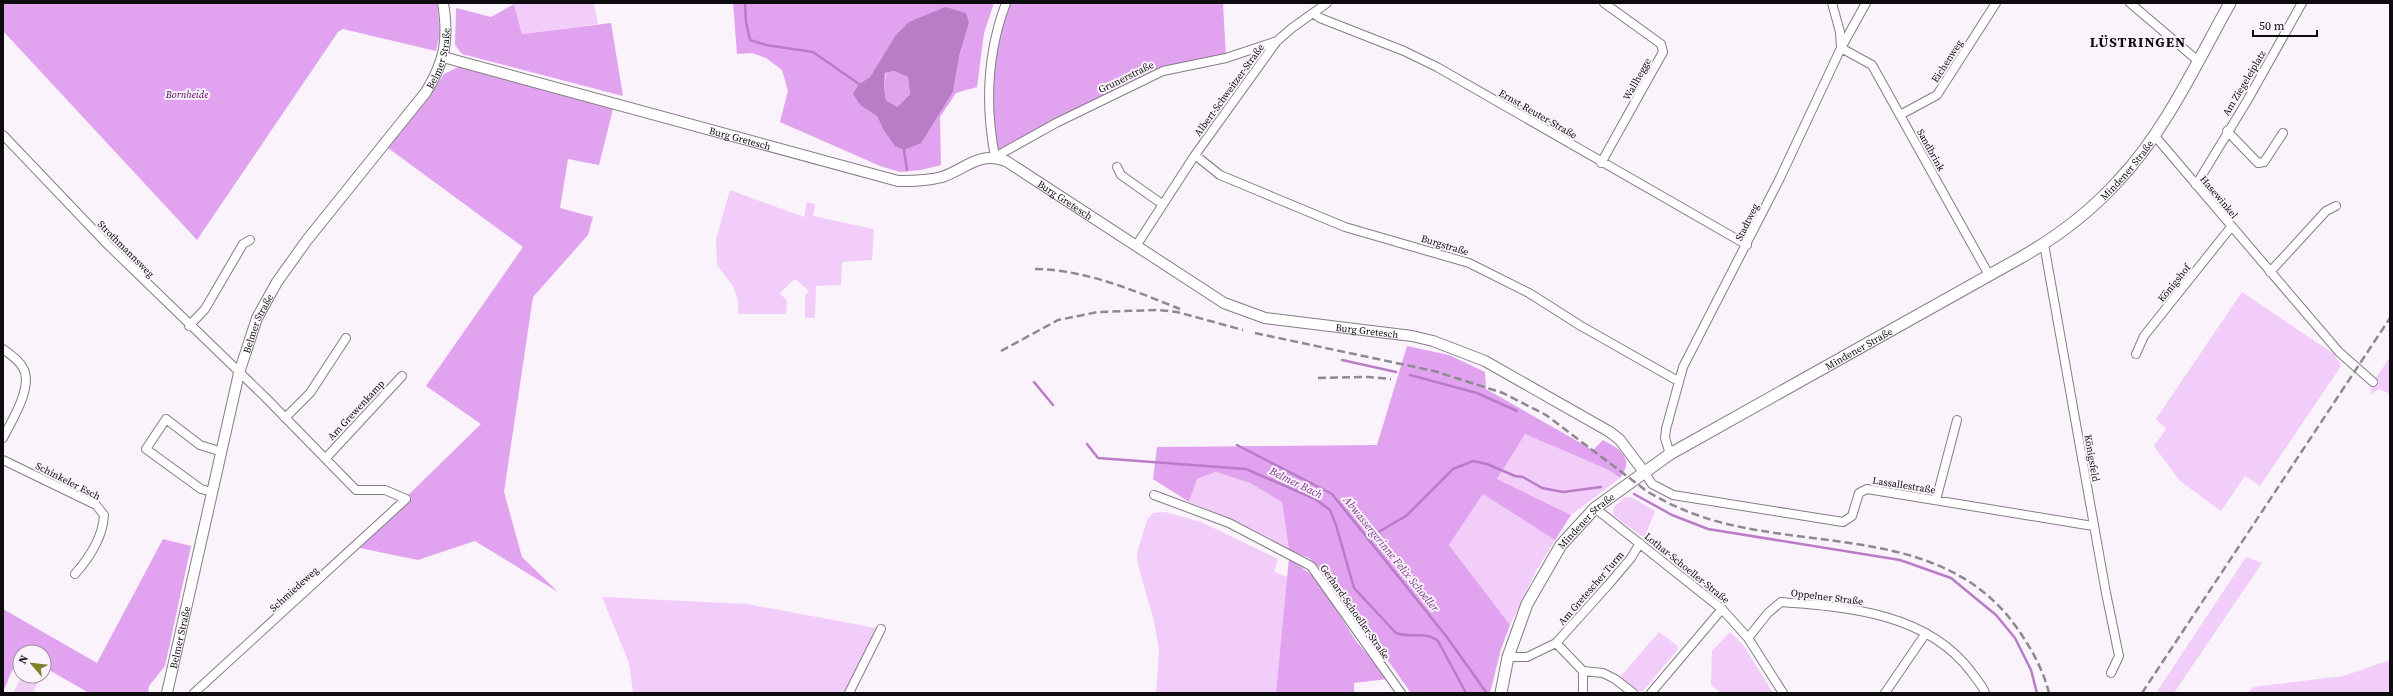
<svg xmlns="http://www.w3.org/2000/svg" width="2393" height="696" font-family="'Source Serif 4',serif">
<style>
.green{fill:#f2cdfa}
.forest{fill:#e1a2f0;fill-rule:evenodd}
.water{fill:#b97cc7;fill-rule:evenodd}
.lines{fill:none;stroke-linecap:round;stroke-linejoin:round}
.stream{stroke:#b97cc7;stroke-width:2.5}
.minor-casing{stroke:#837d84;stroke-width:10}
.tertiary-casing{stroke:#837d84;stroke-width:12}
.secondary-casing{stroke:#837d84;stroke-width:13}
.minor{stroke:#fff;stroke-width:8}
.tertiary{stroke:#fff;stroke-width:10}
.secondary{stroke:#fff;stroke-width:11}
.rail{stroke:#8e898f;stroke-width:2.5;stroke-dasharray:8 4;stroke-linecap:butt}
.labels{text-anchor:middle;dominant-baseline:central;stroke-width:4;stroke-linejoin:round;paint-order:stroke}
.street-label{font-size:10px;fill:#0e0b0e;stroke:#faf3fb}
.park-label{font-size:10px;font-style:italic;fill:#540064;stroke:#faf3fb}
.water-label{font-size:11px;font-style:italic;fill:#7a308b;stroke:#faf3fb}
.district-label{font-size:14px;font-weight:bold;letter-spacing:1px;fill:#0e0b0e;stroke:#faf3fb}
</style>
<rect width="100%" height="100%" fill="#faf3fb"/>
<path class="green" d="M514 3H594L598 24 522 34Z
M730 190 804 217 807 202 815 204 813 216 874 229 872 260 842 262 841 285 816 286 815 318H805V295L809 291 795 279 780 293 787 301 786 314H738V301L733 286 717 265 716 239Z
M2242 292 2334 354 2341 366 2260 486 2245 476 2221 511 2180 481 2154 446 2166 429 2156 419Z
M2390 357V394L2379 389 2370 395 2373 382Z
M1525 434 1609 470 1620 478 1571 515 1497 479 1380 517Z
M1216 472 1250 483 1282 502 1289 550 1226 517 1189 502 1197 479Z
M1483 494 1555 540 1536 571 1510 625 1449 545Z
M1625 497 1633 498 1655 511 1644 538 1613 515 1614 507Z
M1165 512 1201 522 1278 559 1274 572 1288 577 1276 693H1156L1159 650 1154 621 1138 565 1137 553 1147 520 1153 513Z
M2246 557 2262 563 2174 693H2156Z
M602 597 747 604 881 629 849 693H633L629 663Z
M1659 632 1678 646V649L1643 691H1639L1620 677Z
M1730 632 1744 646 1773 693H1721L1711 685 1712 651Z
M2390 660V693H2248L2253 687 2343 676Z
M22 676H41L33 693H13Z"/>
<path class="forest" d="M3 3H437L440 33 436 51 343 29 338 32 197 240 3 31Z
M733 3H994L984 33 977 87 956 93 940 117 941 165 921 170 900 172 880 166 780 122 788 91 782 70 766 58 752 53 737 54ZM969 23 960 53 953 92 938 115 883 129 877 116 861 106 859 84 870 77 895 36Z
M1006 3H1223L1226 58 1163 71 995 157 988 83Z
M514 4 522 34 611 23 623 96 462 54 455 45 456 8 491 17Z
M458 67 613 109 599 165 568 159 560 208 593 217 588 235 533 297 504 492 522 557 558 592 475 541 418 560 355 547 481 424 426 386 523 247 388 148 424 103 444 74Z
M894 71 908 77 910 94 897 107 886 100 884 88 886 73Z
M1407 346 1449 355 1485 372 1486 389 1593 450 1603 440C1620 449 1635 458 1620 478L1609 470 1525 434 1497 479 1571 515 1555 540 1483 494 1449 545 1510 625 1501 649 1490 693H1411L1327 575 1309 558 1289 550 1282 502 1250 483 1216 472 1197 479 1189 502 1153 479 1157 447 1377 445Z
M163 539 191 546 165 666 149 686 148 693H89L44 667V652H20L3 692V609L97 663Z
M1289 558 1317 579 1356 641 1388 679 1354 683V693H1276Z"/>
<path class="water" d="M945 7 966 13 969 23 960 53 953 92 921 143 904 150 895 146 883 129 877 116 861 106 853 94 859 84 870 77 895 36 909 22ZM894 71 908 77 910 94 897 107 886 100 884 88 885 73Z"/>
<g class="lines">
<path class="stream" d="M745 3 746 22 750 40 766 45 813 52 859 84
M904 150 907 170
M1342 360 1396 372
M1410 375 1477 393 1517 411
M1034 382 1053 405
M1087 444 1098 458 1246 469 1315 499 1330 510 1336 525 1354 588 1396 633C1411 639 1425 630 1438 641L1466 693
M1237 445 1332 494 1446 636 1486 692
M1634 494 1672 515 1708 529 1900 560 1951 578 1996 615 2015 638 2031 670 2037 693
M1375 534 1406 516 1453 469 1473 461 1487 464 1515 476 1523 477 1542 488 1563 492 1601 487"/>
<defs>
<path id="minor" d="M1006 3C987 53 985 105 995 157L1056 123 1163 71 1226 58 1277 41
M1832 3 1840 32 1841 47
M2130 3 2197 60
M1313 13 1320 18 1404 51 1437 67 1747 245
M1841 48 1872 65 1989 275
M1900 115 1937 95 1996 3
M2227 131 2258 163 2264 162 2283 133
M3 135 108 245 265 397 356 490H385L406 499 194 693
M2154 135 2339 352 2373 382
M1195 155 1220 175 1345 227 1469 263 1529 293 1581 326 1678 381
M1601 163 1663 52 1661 44 1604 3
M1117 167 1121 175 1162 204
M2196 185 2247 101 2302 3
M2044 244 2106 593 2119 656 2111 673
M1136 246 1195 155 1277 41 1292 28 1327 3
M2270 272 2326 211 2336 206
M189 326 205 309 243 244 250 240
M3 349C10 354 19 360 23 368 34 386 11 422 3 438
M2136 354 2144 336 2231 227
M285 418 310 393 346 338
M1670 454 1665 438 1666 429 1683 367 1780 178 1841 48 1866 3
M326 458 402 376
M3 460 96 505 104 515C103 537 90 557 75 574
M1644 472 1652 484 1673 495 1843 522 1852 516 1859 493 1867 489 2093 526
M212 492 201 489 146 449 166 419 200 445 222 452
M1154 495 1229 523 1311 566 1401 693
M1936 500 1957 420
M1595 508 1722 609 1748 638 1783 693
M1748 638 1768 613 1781 602C1848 607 1928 613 1972 673 1976 679 1983 686 1985 693
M1556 643 1583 671 1603 673 1615 679 1633 693
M1508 657H1527L1556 643 1609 584 1631 558 1640 543
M1583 671V693
M849 693 881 629
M1651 693 1722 609
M1885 693 1926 633"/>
<g id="tertiary">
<path id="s1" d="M443 57 898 181C913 181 927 181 942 177 966 169 978 151 1006 161L1224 303 1265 318 1412 336 1433 341 1485 361 1610 432 1620 440 1644 472"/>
<path id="s2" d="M167 693 239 373 257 318 277 282 307 240 426 92C445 61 449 40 443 3"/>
</g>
<g id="secondary">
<path id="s3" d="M1501 693 1508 657 1527 604 1561 545 1595 508 1670 454 2020 258C2057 237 2090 212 2118 181 2165 132 2197 62 2230 3"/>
</g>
</defs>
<use href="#minor" class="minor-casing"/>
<use href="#tertiary" class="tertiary-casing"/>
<use href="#secondary" class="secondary-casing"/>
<use href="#minor" class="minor"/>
<use href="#tertiary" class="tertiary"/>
<use href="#secondary" class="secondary"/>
<path class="rail" d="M1035 269C1087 270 1132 290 1180 309
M1255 333 1434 371 1503 393 1546 415 1648 492C1672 506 1696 516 1723 523 1826 549 1949 531 2017 628 2031 648 2043 669 2049 693
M1001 351 1058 320 1098 312 1158 310 1177 312 1243 330
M1318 378 1368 377 1391 379
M2142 693 2390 318"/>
</g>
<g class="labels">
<g class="street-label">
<text stroke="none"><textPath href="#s2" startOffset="705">Belmer Straße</textPath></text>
<text transform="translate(1947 61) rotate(-57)">Eichenweg</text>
<text transform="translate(1126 77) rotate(-26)">Grunerstraße</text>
<text transform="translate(1637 79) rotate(-61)">Wallhegge</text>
<text transform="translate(2244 83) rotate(-59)">Am Ziegeleiplatz</text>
<text transform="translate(1229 90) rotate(-54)">Albert-Schweitzer-Straße</text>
<text transform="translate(1538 114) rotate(30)">Ernst-Reuter-Straße</text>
<text stroke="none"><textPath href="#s1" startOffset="308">Burg Gretesch</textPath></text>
<text transform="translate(1931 150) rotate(61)">Sandbrink</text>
<text stroke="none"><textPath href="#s3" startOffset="844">Mindener Straße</textPath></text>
<text transform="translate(2219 197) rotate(50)">Hasewinkel</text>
<text stroke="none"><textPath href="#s1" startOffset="655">Burg Gretesch</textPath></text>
<text transform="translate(1747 222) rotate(-64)">Stadtweg</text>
<text transform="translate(1445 245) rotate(17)">Burgstraße</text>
<text transform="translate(126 249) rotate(45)">Strothmannsweg</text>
<text transform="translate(2174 283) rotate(-51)">Königshof</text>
<text stroke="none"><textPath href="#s2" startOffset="381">Belmer Straße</textPath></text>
<text stroke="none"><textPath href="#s1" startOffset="991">Burg Gretesch</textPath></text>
<text stroke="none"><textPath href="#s3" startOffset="520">Mindener Straße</textPath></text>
<text transform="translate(356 410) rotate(-47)">Am Grewenkamp</text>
<text transform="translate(2092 458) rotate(80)">Königsfeld</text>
<text transform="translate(68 481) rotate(27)">Schinkeler Esch</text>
<text transform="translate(1904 485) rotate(9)">Lassallestraße</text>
<text stroke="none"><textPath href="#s3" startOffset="196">Mindener Straße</textPath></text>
<text transform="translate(1687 568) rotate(39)">Lothar-Schoeller-Straße</text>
<text transform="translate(1591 588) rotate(-49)">Am Gretescher Turm</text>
<text transform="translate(294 589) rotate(-42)">Schmiedeweg</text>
<text transform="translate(1827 597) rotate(7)">Oppelner Straße</text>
<text transform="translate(1355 612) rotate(55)">Gerhard-Schoeller-Straße</text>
<text stroke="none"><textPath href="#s2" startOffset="57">Belmer Straße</textPath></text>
</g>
<g class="park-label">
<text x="187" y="94">Bornheide</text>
</g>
<g class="water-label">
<text transform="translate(1296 483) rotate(26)">Belmer Bach</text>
<text transform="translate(1391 554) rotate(51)">Abwassergerinne Felix Schoeller</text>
</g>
<g class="district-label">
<text x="2138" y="42">LÜSTRINGEN</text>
</g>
</g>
<rect width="2393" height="696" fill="none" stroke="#0e0b0e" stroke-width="8"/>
<g transform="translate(32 664) rotate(298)"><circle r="19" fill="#faf3fb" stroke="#9c969c"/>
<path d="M0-3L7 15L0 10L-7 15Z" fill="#80812a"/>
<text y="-6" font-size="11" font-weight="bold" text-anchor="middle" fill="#0e0b0e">N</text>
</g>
<path d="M2253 30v6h64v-6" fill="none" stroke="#0e0b0e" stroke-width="2"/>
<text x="2259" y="30" font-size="12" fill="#0e0b0e" stroke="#faf3fb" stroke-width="3" paint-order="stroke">50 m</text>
</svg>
